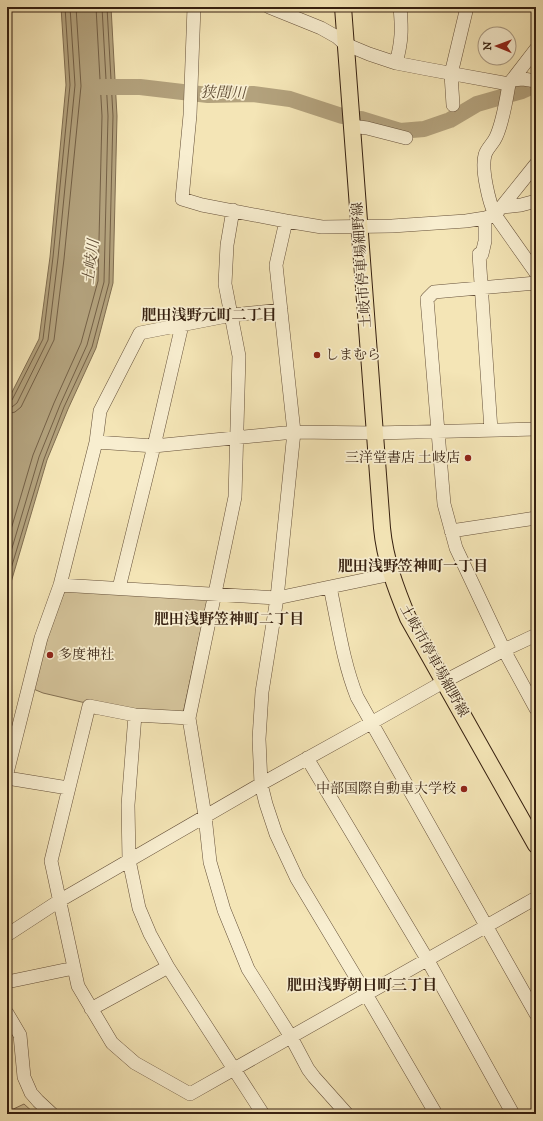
<svg xmlns="http://www.w3.org/2000/svg" width="543" height="1121" font-family="'IM FELL DW Pica','Noto Serif JP',serif">
<style>
.green{fill:#d4c39a;stroke:#847154}
.water{fill:#b3a27d;stroke:#816e51}
.lines{fill:none;stroke-linecap:round;stroke-linejoin:round}
.shore{stroke:#746046;stroke-width:1}
.river{stroke:#b3a27d;stroke-width:16}
.minor-casing{stroke:#655039;stroke-width:14}
.major-casing{stroke:#351f0f;stroke-width:18}
.minor{stroke:#f8eed0;stroke-width:13}
.major{stroke:#f4e5b6;stroke-width:16}
.poi-dot{fill:#8f2418;stroke:#f8eed0;stroke-width:1.5}
.labels{text-anchor:middle;dominant-baseline:central;stroke-width:3.5;stroke-linejoin:round;paint-order:stroke}
.street-label{font-size:14px;fill:#351f0f;stroke:#f8eed0}
.poi-label{font-size:14px;fill:#351f0f;stroke:#f8eed0;text-anchor:start}
.water-label{font-size:15px;font-style:italic;fill:#614d36;stroke:#f8eed0}
.neighbourhood-label{font-size:15px;font-weight:bold;fill:#351f0f;stroke:#f8eed0}
</style>
<rect width="100%" height="100%" fill="#f4e5b6"/>
<filter id="stains"><feTurbulence type="fractalNoise" baseFrequency=".005" numOctaves="4"/><feColorMatrix values="0 0 0 0 .2 0 0 0 0 .09 0 0 0 0 .02 0 0 0 .5 -.17"/></filter>
<radialGradient id="worn" r=".72"><stop offset=".6" stop-color="#630" stop-opacity="0"/><stop offset="1" stop-color="#630" stop-opacity=".3"/></radialGradient>
<path class="green" d="M66 588 208 597 182 718 120 711 43 693 31 688 45 638Z
M24 1104 35 1114H7V1112Z"/>
<path class="water" d="M61 7H111L117 116 113 283 96 348 68 409 47 460 7 596V402L39 339 50 257 66 85Z"/>
<g class="lines">
<path class="shore" d="M7 403 12 400 43 339 53 257 70 85 65 7
M7 408 12 407 17 403 48 340 58 258 75 85 70 7
M7 414 15 412 21 407 54 340 64 259 81 86 76 7
M7 543 33 455 54 403 81 343 98 281 102 116 96 7
M7 565 39 457 60 405 87 345 104 282 108 116 102 7
M7 582 44 459 64 407 92 347 109 283 113 116 107 7"/>
<path class="river" d="M101 87H140L208 95 253 94 290 99 342 116
M361 119 400 131 424 129 450 120 477 104 522 91 531 87 536 80"/>
<defs>
<path id="minor" d="M194 7 190 115 182 199 202 205 286 221 322 227 392 226 466 221 485 218 495 215 536 164
M269 7 321 28 337 37 345 44 369 54 396 63 427 69 509 84C506 101 503 122 496 137 493 144 487 148 485 155 481 169 489 202 495 215L536 273
M396 63C402 41 402 29 400 7
M512 80 523 79 536 81
M509 84 536 49
M453 105 451 74 467 7
M351 126 367 128 406 138
M502 207 521 205 536 201
M233 210 227 245 225 284 239 356 235 497 189 718 205 816 210 862 224 910 248 969 291 1037 308 1069 314 1077 347 1114
M485 218V241L482 254H479L491 430
M286 221 276 265 294 432 277 598 262 692 259 739 261 784 266 804 276 834 297 879 366 994 436 1114
M536 283 434 292 427 299 444 504 456 548 504 650 536 709
M96 442 154 446 294 432 375 433 536 429
M451 531 536 518
M60 585 277 598 392 574
M330 587C338 624 343 662 357 697L536 1014
M119 588 154 446 182 325
M135 715 128 805 129 860 139 908 150 934 168 967 263 1114
M189 718 135 715 89 706 51 861 78 986 112 1043 135 1063 190 1094 536 898
M307 758 427 959 513 1114
M7 773 41 638 60 585 96 442 100 411 140 333 232 315 281 310
M7 778 68 788
M7 935 59 901 261 784 371 723 445 681 504 650 536 635
M7 982 74 968
M91 1009 168 967
M7 1013 20 1035 24 1077 31 1093 38 1101 52 1114"/>
<path id="major" d="M343 7 382 528C385 560 396 589 408 618L536 845"/>
</defs>
<use href="#minor" class="minor-casing"/>
<use href="#major" class="major-casing"/>
<use href="#minor" class="minor"/>
<use href="#major" class="major"/>
</g>
<g class="poi-dot">
<circle cx="317" cy="355" r="4"/>
<circle cx="468" cy="458" r="4"/>
<circle cx="50" cy="655" r="4"/>
<circle cx="464" cy="789" r="4"/>
</g>
<g class="labels">
<g class="street-label">
<text transform="translate(362 265) rotate(-94)">土岐市停車場細野線</text>
<text transform="translate(434 661) rotate(61)">土岐市停車場細野線</text>
</g>
<g class="poi-label">
<text x="325" y="355">しまむら</text>
<text x="460" y="458" text-anchor="end">三洋堂書店 土岐店</text>
<text x="58" y="655">多度神社</text>
<text x="456" y="789" text-anchor="end">中部国際自動車大学校</text>
</g>
<g class="water-label">
<text transform="translate(223 93) rotate(1)">狭間川</text>
<text transform="translate(91 262) rotate(-83)">土岐川</text>
</g>
<g class="neighbourhood-label">
<text x="209" y="315">肥田浅野元町二丁目</text>
<text x="413" y="566">肥田浅野笠神町一丁目</text>
<text x="229" y="619">肥田浅野笠神町二丁目</text>
<text x="362" y="985">肥田浅野朝日町三丁目</text>
</g>
</g>
<rect width="543" height="1121" fill="none" stroke="#f4e5b6" stroke-width="24"/>
<rect x="8" y="8" width="527" height="1105" fill="none" stroke="#351f0f" stroke-width="2"/>
<rect x="12" y="12" width="519" height="1097" fill="none" stroke="#351f0f"/>
<g transform="translate(497 46) rotate(271)"><circle r="19" fill="#f8eed0" stroke="#aa9b83"/>
<path d="M0-3L7 15L0 10L-7 15Z" fill="#8f2418"/>
<text y="-6" font-size="11" font-weight="bold" text-anchor="middle" fill="#351f0f">N</text>
</g>
<rect width="100%" height="100%" filter="url(#stains)"/>
<rect width="100%" height="100%" fill="url(#worn)"/>
</svg>
